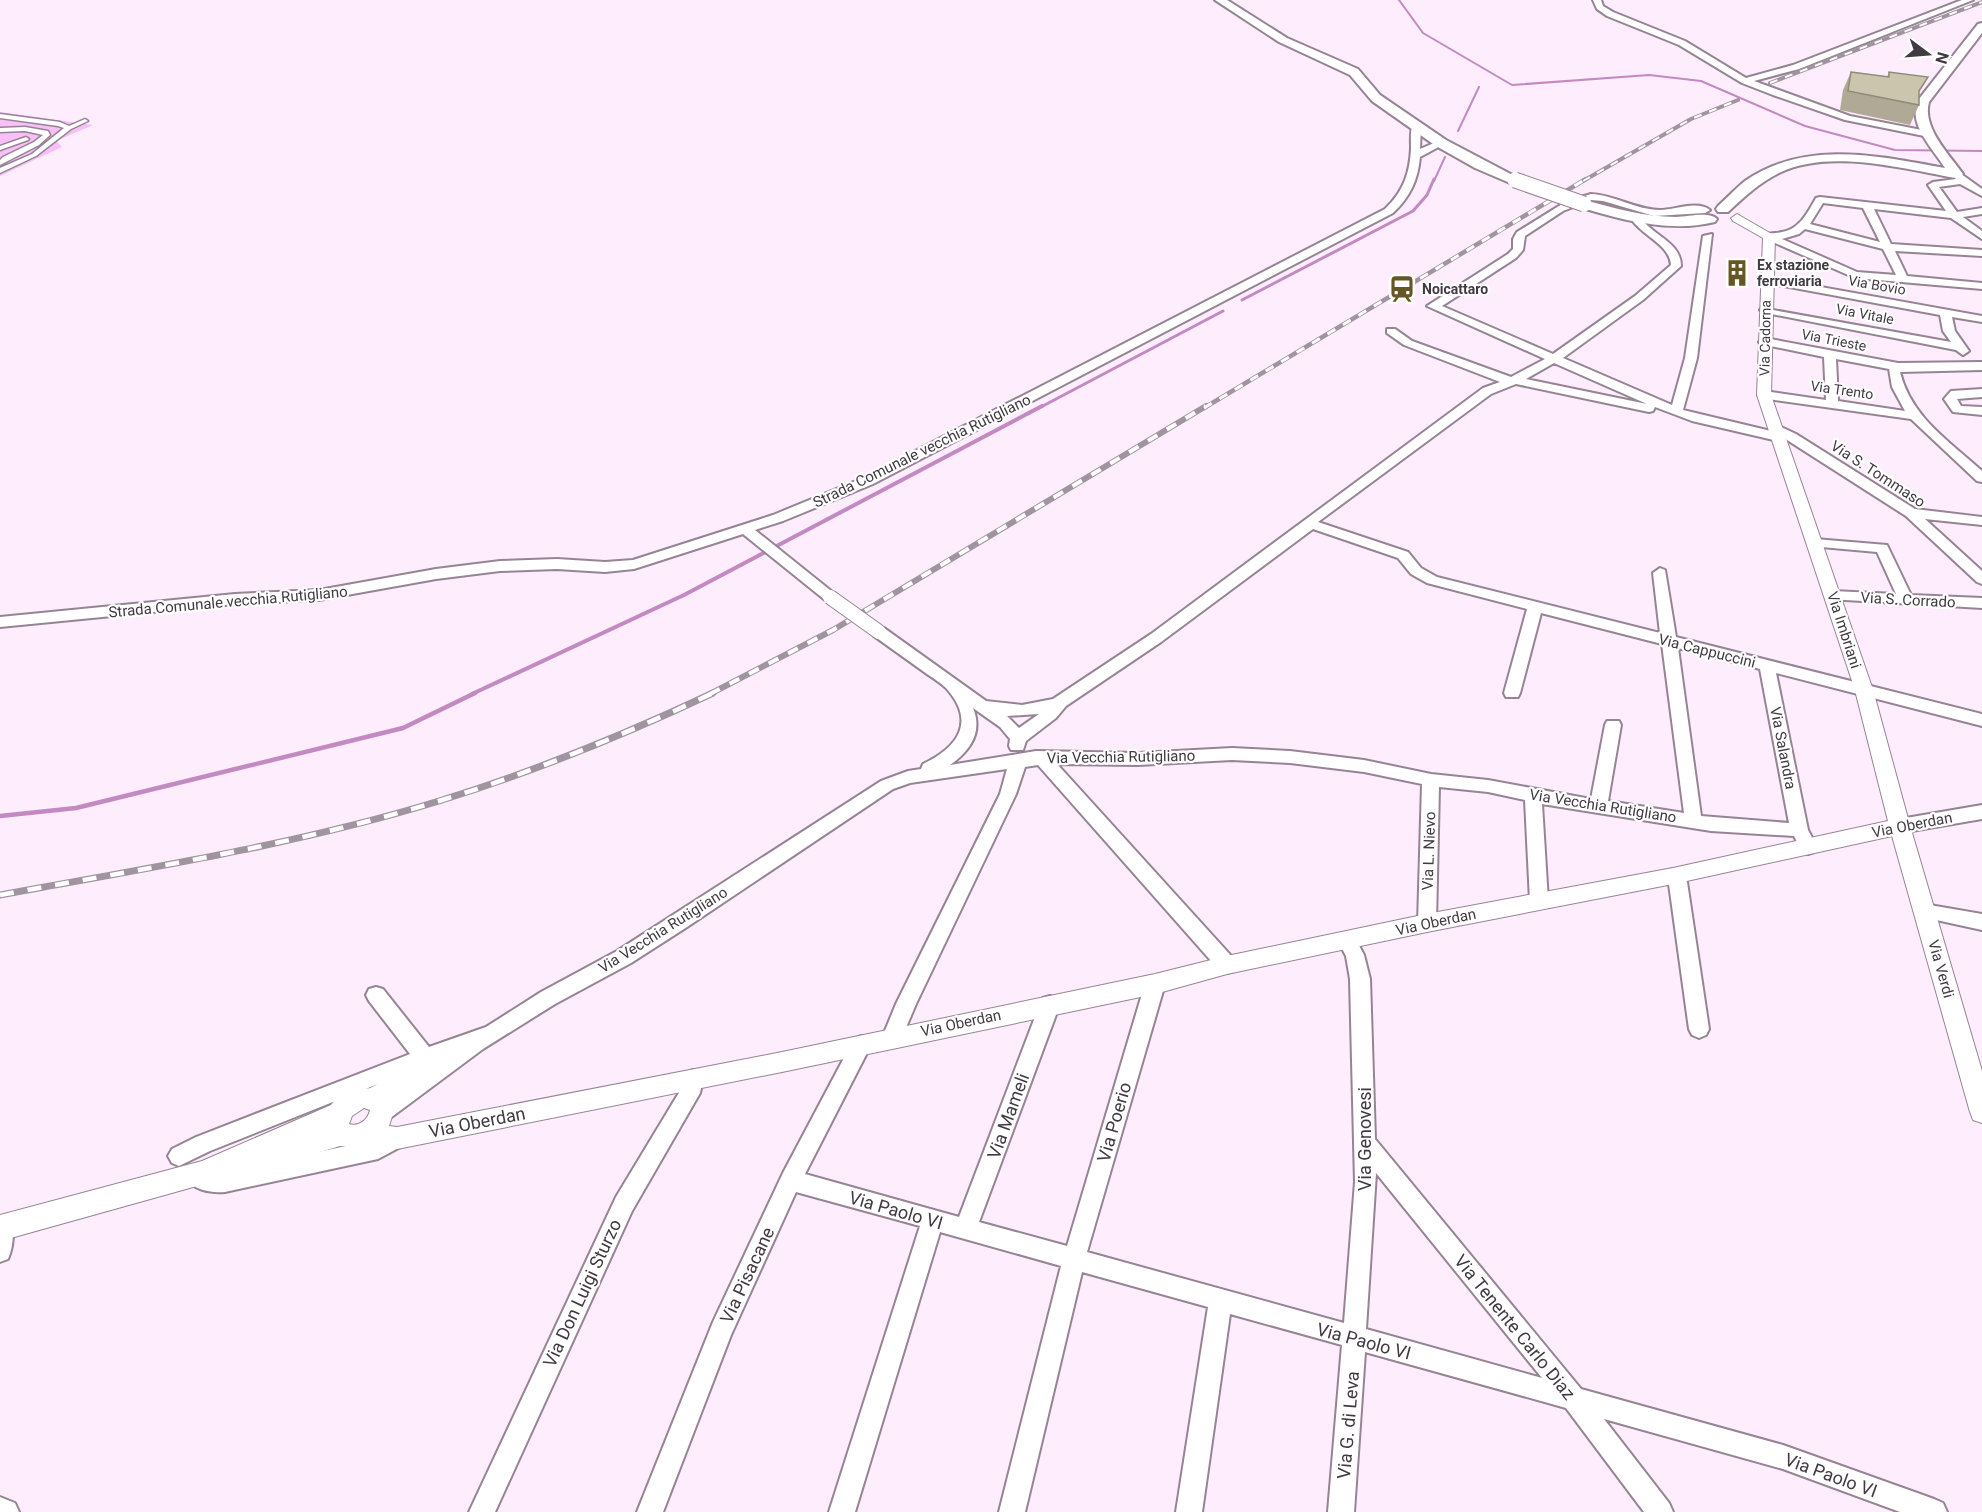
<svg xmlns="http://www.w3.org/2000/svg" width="1982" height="1512" font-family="Roboto,sans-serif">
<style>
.green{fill:#f9bff7}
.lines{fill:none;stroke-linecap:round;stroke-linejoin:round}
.stream-far3{stroke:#c389c2;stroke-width:2}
.stream-far2{stroke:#c389c2;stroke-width:3}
.stream-far1{stroke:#c389c2;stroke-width:4}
.stream{stroke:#c389c2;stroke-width:4.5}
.pedestrian-casing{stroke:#968495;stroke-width:3}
.minor-casing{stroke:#968495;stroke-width:4}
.tertiary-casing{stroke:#968495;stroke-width:2}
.secondary-casing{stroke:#968495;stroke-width:4}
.pedestrian{fill:#fff;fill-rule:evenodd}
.minor{fill:#fff;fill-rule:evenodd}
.tertiary{fill:#fff;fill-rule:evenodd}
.secondary{fill:#fff;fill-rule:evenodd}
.rail-far3-casing{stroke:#a094a0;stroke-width:4}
.rail-far2-casing{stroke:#a094a0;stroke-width:4.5}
.rail-far1-casing{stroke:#a094a0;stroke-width:6}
.rail-casing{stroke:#a094a0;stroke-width:7}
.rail-far3{stroke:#fff;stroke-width:2;stroke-dasharray:8;stroke-linecap:butt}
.rail-far2{stroke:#fff;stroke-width:3;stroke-dasharray:9;stroke-linecap:butt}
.rail-far1{stroke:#fff;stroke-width:4;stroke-dasharray:11;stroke-linecap:butt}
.rail{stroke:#fff;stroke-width:4.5;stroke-dasharray:14;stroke-linecap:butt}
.minor-bridge-casing{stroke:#968495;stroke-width:16;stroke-linecap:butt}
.secondary-bridge-casing{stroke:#968495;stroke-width:17;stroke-linecap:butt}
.minor-bridge{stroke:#fff;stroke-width:14}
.secondary-bridge{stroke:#fff;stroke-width:15}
.wall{fill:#afa995}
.building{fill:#ccc5ad;stroke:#8f8a79;stroke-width:1.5}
.labels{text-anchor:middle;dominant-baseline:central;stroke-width:4.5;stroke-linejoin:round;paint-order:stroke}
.far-poi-label{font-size:14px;font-weight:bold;fill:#423a42;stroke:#fff;text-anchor:start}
.far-street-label{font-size:14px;fill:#423a42;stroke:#fff}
.street-label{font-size:15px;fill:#423a42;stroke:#fff}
.near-street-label{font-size:18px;fill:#423a42;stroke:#fff}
</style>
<rect width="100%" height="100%" fill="#feedfd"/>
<path class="green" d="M0 112 93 125 56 141 62 147 0 176Z"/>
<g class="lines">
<path class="stream-far3" d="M1399 0 1423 33 1512 85 1649 75 1701 81 1805 126 1895 150 1982 151
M1458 131 1479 87
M1434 181 1445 157"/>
<path class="stream-far2" d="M1242 300 1413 211 1427 195 1434 179
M1039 408 1223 311"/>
<path class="stream-far1" d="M472 694 684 595 1042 406"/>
<path class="stream" d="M0 816 76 808 403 728 475 693"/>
<defs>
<path id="pedestrian" d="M0 114 60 122 69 126 85 119 88 121 71 129 36 156 0 173V168L32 154 64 128 58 126 0 118Z
M25 127 48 131 50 135 39 145 0 165V160L3 157 34 142 43 135 25 131 0 132V128Z
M26 137 29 139 28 140 0 150V146Z"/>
<path id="minor" d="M1593 0H1601L1603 6 1613 12 1685 41 1746 78 1793 65 1962 0H1973L1799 69 1754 81 1850 116 1932 132 1934 134 1929 137 1845 120 1773 95 1742 83 1679 45 1607 16 1597 9Z
M1413 124 1421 126 1420 149 1441 140 1446 143 1420 157C1418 180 1410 197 1393 213L873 484 783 521 755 530 835 594 837 597 835 600H825L743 534 634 569 605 572 557 569 500 571 436 579 319 600 235 604 0 627V617L235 594 319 590 436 569 500 561 557 559 605 562 633 560 773 515 863 478 1385 209C1404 191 1410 172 1411 148 1411 140 1410 131 1413 124Z
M1957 171 1982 189V196L1960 184 1939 187 1957 212 1982 208V214L1963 217 1982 231V239L1951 218 1874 209 1891 244 1982 250V256L1895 251 1907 276 1982 283V289L1855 278 1766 239 1764 236C1769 232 1775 234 1782 232 1800 229 1808 212 1816 198L1820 197 1946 211 1928 185 1933 182 1956 179 1952 174ZM1823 203 1863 208 1880 242 1810 224ZM1805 229 1883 249 1896 275 1857 272 1782 239 1799 234Z
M1591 194C1615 195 1636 210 1660 210 1675 210 1697 200 1710 210L1705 213 1654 216 1603 201 1591 200 1563 211 1525 236 1523 250 1516 258 1442 306 1553 354 1635 296 1671 265C1670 245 1643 236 1632 220L1641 218C1653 236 1681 242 1681 266L1643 300 1563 358 1672 405 1685 358 1703 236 1712 234 1697 358 1683 410 1771 431V427H1781L1796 434 1915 509 1982 517V525L1925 519 1982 571V584L1977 582 1906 516 1784 438 1778 441 1692 421 1655 407 1653 411 1649 412 1516 384 1491 394 1318 522 1408 552 1421 568 1437 577 1660 633 1653 573 1660 568 1665 570 1676 637 1982 714V726L1776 673 1808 830 1817 847 1814 852 1808 854 1802 852 1794 836 1711 831 1542 804 1548 901 1545 906 1539 908 1533 906 1530 901 1525 800 1488 792 1439 787 1436 923 1434 928 1427 931 1420 928 1418 923 1422 784 1364 772 1290 763 1232 760 1138 765 1057 764 1234 959 1236 965 1234 971 1227 973 1220 971 1038 765 1025 767 1016 794 916 1004 899 1044 892 1047 885 1044 882 1038 896 1004 1000 794 1007 769 910 783 893 789 687 927 631 963 555 1004 483 1049 389 1119 382 1121 375 1119 372 1112 374 1106 364 1105 361 1098 364 1091 378 1084 210 1151 179 1166 172 1163 168 1156 172 1149 196 1137 410 1054 369 1001 366 995 369 989 376 987 383 989 429 1047 486 1027 541 992 617 951 881 781 908 771 921 769 923 764C959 747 976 721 946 688 941 683 933 678 927 674 909 661 891 648 874 636L871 632 874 628H884L986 701 1022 705 1053 699 1151 634 1483 388 1500 382 1404 345 1387 333V329H1395L1412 341 1511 377 1545 359 1427 306 1508 254 1513 249V239L1517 232 1567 201ZM1554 363 1647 404 1526 379ZM1313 529 1398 558 1411 574 1427 583 1527 609 1504 693 1506 697H1518L1520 693 1541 613 1662 644 1684 813 1608 801 1621 725 1619 721H1607L1605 725 1591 799 1488 780 1431 774 1364 760 1290 751 1232 748 1138 753 1036 751 950 765C970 751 983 732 973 708L1000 727 1010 739 1009 746 1011 750H1023L1026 741 1056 718 1066 706 1161 642ZM1678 648 1760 669 1789 823 1701 816ZM1039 714 1019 728 1007 716Z
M1766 277 1982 316V322L1952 317 1955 331 1969 351 1963 355 1956 350 1766 313 1760 310 1762 308 1951 342 1943 331 1940 315 1762 282 1760 280Z
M1765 338 1898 363 1982 362V370L1900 372C1911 417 1949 441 1982 471V482L1977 481 1911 419 1760 398 1758 395 1760 392 1764 391 1826 400 1824 357 1761 344 1759 342ZM1836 359 1889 369 1892 387 1905 411 1838 401Z
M1982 389V397L1957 399 1961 406 1982 407V415L1953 412 1944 399 1951 391Z
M1815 539 1887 545 1911 595 1982 598V608L1828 599 1826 596 1833 591 1896 594 1877 552 1810 546 1808 543Z
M1982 805V819L1900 833 1894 831 1891 826 1894 821 1900 819Z
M1673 869 1679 871 1687 882 1709 1029 1706 1035 1699 1038 1692 1035 1689 1029 1669 884 1664 876 1667 871Z
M1924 904 1982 914V930L1918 916 1915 911 1918 906Z
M1347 933 1354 936 1364 955 1370 979 1375 1139 1581 1389 1783 1445 1934 1499 1943 1503 1947 1512H1900L1783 1469 1604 1419 1669 1503 1673 1512H1644L1566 1408 1365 1352 1354 1512H1328L1342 1345 1230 1314 1202 1512H1176L1208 1307 1082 1272 1025 1512H999L1061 1266 940 1232 855 1512H829L920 1226 796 1192 731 1335 663 1512H637L713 1322 783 1173 854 1039 861 1036 868 1039 871 1045 805 1174 959 1217 1040 1004 1043 998 1050 996 1057 998 1060 1004 979 1222 1067 1246 1145 984 1148 978 1155 976 1162 978 1165 984 1087 1252 1344 1323 1355 1182 1350 979 1346 956 1338 941 1340 936ZM1376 1173 1542 1378 1366 1329Z
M693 1070 700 1073 703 1079 700 1093 632 1211 495 1512H469L616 1197 680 1091 686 1073Z
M397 1128 404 1131 407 1138 404 1145 378 1159 225 1192C210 1193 191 1190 184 1175L187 1168 195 1165 212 1173 225 1172 374 1140Z
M2 1216 10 1219C15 1231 13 1247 8 1259L0 1262V1217Z
M0 1497 15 1503 19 1512H0Z"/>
<path id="tertiary" d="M1737 214 1775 236 1771 395 1873 690 1910 826 1982 1071V1123L1973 1120 1970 1112 1892 836 1673 884 1427 932 1227 974 1155 994 782 1072 397 1149 340 1146 230 1179 204 1184 0 1241V1215L202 1161 331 1105C347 1084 367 1085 389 1094L394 1110 389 1126 397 1127 782 1052 1155 974 1227 956 1427 914 1673 868 1888 821 1855 690 1757 395 1763 238 1733 221 1731 218ZM364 1108 370 1110C368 1120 359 1127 349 1124L352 1116Z"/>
<path id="secondary" d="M1215 0H1227L1287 38 1358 69 1380 95 1446 140 1522 180 1515 184 1510 183 1475 168 1436 146 1372 101 1350 75 1279 42Z
M1982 23V33L1929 102C1922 128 1949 154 1963 174L1961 177 1956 178C1904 169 1829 148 1779 173 1759 183 1744 197 1728 212H1718L1716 209 1718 206C1727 198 1736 188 1745 181 1806 139 1878 156 1945 168 1933 149 1906 123 1919 99L1978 24Z
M1584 200C1615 208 1644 217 1676 217 1688 217 1709 211 1717 219L1715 222C1670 233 1622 220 1579 207L1577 204 1579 201Z"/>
</defs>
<use href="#pedestrian" class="pedestrian-casing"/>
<use href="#minor" class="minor-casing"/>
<use href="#tertiary" class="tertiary-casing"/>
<use href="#secondary" class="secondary-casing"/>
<use href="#pedestrian" class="pedestrian"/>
<use href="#minor" class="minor"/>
<use href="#tertiary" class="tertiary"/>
<use href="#secondary" class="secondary"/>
<defs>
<path id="rail-far3" d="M1770 83 1982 2
M1583 181 1691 119 1738 100"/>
<path id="rail-far2" d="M1204 408 1586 179"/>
<path id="rail-far1" d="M710 694 833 630 1206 406"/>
<path id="rail" d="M0 895C147 868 296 845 439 801 533 772 624 735 713 693"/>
</defs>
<use href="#rail-far3" class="rail-far3-casing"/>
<use href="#rail-far2" class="rail-far2-casing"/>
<use href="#rail-far1" class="rail-far1-casing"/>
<use href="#rail" class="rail-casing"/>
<use href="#rail-far3" class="rail-far3"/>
<use href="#rail-far2" class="rail-far2"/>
<use href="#rail-far1" class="rail-far1"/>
<use href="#rail" class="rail"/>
<defs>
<path id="minor-bridge" d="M830 597 879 632"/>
<path id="secondary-bridge" d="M1515 180 1584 204"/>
</defs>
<use href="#minor-bridge" class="minor-bridge-casing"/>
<use href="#secondary-bridge" class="secondary-bridge-casing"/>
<use href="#minor-bridge" class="minor-bridge"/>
<use href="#secondary-bridge" class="secondary-bridge"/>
</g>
<path class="wall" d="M1851 72 1887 77 1889 72 1919 95V105L1910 125 1840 110 1843 90Z"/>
<path class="building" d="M1851 72 1889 77V72L1928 77 1919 91V105L1848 91Z"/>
<defs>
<symbol id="building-bare" viewBox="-9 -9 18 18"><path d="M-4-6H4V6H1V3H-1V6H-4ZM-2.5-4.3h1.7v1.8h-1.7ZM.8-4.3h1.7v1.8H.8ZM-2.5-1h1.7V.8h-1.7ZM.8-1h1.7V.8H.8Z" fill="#655623" stroke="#fff" stroke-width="2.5" paint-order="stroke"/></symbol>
<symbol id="station-bare" viewBox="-9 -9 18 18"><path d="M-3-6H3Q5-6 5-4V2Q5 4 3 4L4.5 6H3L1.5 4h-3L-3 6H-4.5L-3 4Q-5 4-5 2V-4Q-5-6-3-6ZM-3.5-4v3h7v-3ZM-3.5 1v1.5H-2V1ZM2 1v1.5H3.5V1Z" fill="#655623" stroke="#fff" stroke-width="2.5" paint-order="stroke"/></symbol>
</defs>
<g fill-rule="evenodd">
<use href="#building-bare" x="1718" y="254" width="38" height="38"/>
<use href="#station-bare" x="1383" y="270" width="38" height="38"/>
</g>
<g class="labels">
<g class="far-poi-label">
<text x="1757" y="265">Ex stazione<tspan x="1757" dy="16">ferroviaria</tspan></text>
<text x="1422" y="289">Noicattaro</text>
</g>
<g class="far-street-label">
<text transform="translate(1877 285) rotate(10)">Via Bovio</text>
<text transform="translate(1865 314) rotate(11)">Via Vitale</text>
<text transform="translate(1765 338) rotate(-89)">Via Cadorna</text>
<text transform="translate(1834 340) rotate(11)">Via Trieste</text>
<text transform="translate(1842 390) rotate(8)">Via Trento</text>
</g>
<g class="street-label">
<text transform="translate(922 451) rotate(-26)">Strada Comunale vecchia Rutigliano</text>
<text transform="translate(1878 474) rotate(33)">Via S. Tommaso</text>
<text transform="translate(1908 600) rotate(3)">Via S. Corrado</text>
<text transform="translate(228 602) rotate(-5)">Strada Comunale vecchia Rutigliano</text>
<text transform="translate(1844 630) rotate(72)">Via Imbriani</text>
<text transform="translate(1707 651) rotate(14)">Via Cappuccini</text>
<text transform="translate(1783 748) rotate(79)">Via Salandra</text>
<text transform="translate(1121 757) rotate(-1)">Via Vecchia Rutigliano</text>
<text transform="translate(1603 806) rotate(9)">Via Vecchia Rutigliano</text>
<text transform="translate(1912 825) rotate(-11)">Via Oberdan</text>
<text transform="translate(1429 851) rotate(-88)">Via L. Nievo</text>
<text transform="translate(1436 922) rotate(-12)">Via Oberdan</text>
<text transform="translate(663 930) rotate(-32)">Via Vecchia Rutigliano</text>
<text transform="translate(1941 969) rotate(74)">Via Verdi</text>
<text transform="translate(961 1023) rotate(-12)">Via Oberdan</text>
</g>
<g class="near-street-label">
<text transform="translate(1008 1116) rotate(-70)">Via Mameli</text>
<text transform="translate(477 1122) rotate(-11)">Via Oberdan</text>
<text transform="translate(1114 1122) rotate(-74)">Via Poerio</text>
<text transform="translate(1364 1139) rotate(-90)">Via Genovesi</text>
<text transform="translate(896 1210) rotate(16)">Via Paolo VI</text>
<text transform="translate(747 1275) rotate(-65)">Via Pisacane</text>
<text transform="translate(582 1293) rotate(-65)">Via Don Luigi Sturzo</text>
<text transform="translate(1515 1327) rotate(51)">Via Tenente Carlo Diaz</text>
<text transform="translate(1364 1341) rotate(15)">Via Paolo VI</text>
<text transform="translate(1348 1425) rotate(-85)">Via G. di Leva</text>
<text transform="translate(1831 1475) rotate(20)">Via Paolo VI</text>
</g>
</g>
<g transform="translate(1928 54) rotate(106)" stroke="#ffffff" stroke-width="4.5" paint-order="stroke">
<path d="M0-4.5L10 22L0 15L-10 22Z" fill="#423a42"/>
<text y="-9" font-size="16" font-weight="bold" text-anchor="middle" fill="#423a42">N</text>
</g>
</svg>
